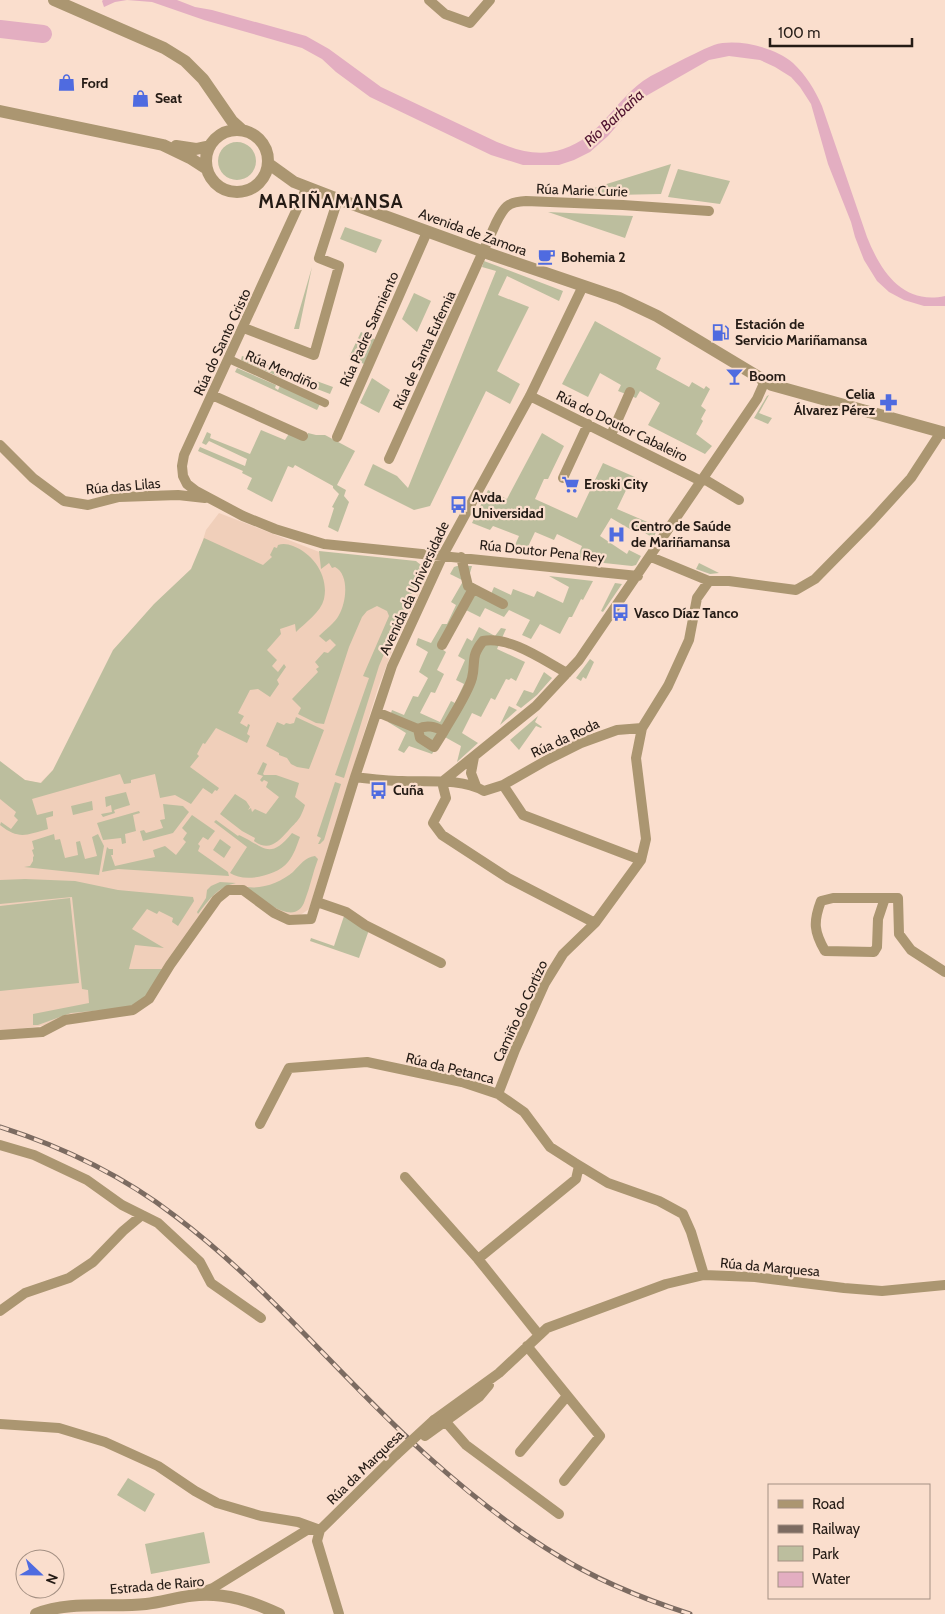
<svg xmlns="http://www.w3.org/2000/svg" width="945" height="1614" font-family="Cabin,sans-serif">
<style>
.built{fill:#f0cfba}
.green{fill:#bcbe9e}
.water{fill:#e3aec1}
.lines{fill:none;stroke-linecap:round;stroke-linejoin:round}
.river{stroke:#e3aec1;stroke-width:18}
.pedestrian{stroke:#ab9671;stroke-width:8}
.minor{stroke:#ab9671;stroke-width:10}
.tertiary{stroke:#ab9671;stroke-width:12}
.rail-casing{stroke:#7c6b61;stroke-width:5}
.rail{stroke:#fadecd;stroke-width:3;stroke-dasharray:9;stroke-linecap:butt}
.minor-bridge{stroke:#ab9671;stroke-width:10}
.labels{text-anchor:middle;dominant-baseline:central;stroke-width:4.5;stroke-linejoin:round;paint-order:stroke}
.poi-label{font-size:14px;font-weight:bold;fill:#241b15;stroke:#fadecd;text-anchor:start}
.street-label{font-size:14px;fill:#241b15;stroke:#fadecd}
.water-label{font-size:15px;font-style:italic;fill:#4f122f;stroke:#fadecd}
.district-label{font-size:19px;font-weight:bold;letter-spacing:1px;fill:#241b15;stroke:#fadecd}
</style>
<rect width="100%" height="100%" fill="#fadecd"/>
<path class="built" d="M219 513 322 553 418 563 428 567 427 578 394 646 378 688 309 909 299 916H288L238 886 224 887 210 900 146 1000 46 1025 0 1032V762L25 780 40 783 53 770 102 674 116 651 193 573 206 530Z"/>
<path class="green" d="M218 161a19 19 0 1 1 38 0a19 19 0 1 1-38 0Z
M671 164 661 194 568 196Z
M678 169 730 181 720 204 668 197Z
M548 212 633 216 625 238Z
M345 227 382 240 376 253 340 239Z
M484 261 563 291 559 301 507 276 498 295 529 307 497 371 520 384 510 404 486 391 430 506 414 510 364 485 373 464 397 476 408 488 496 271 482 267Z
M312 267 299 329H294Z
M414 293 431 301 417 332 402 319Z
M595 321 661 358 656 369 689 387 692 382 704 389 706 386 710 389 701 406 706 410 701 419 703 421 696 434 712 446 705 454 648 425 660 403 640 391 636 398 618 391 621 385 600 373 588 397 562 384Z
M361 332 376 340 364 364 349 357Z
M242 356 285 371 282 378 241 360Z
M237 368 276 385 275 388 278 390 280 386 320 404 317 410 235 372Z
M289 371 333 387 330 394 286 377Z
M372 378 390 390 379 413 360 403Z
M769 395 759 413 772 418 768 424 754 418 767 396Z
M261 430 285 440 290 432 305 440 308 433 316 435H325L355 451 337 485 346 490 344 496 349 502 338 532 328 527 334 508 332 507 339 494 333 488V486L295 465 293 468 288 466 272 502 247 489 252 478 242 473 243 471 198 451 200 447 245 466 247 459 209 441 206 445 202 443 207 432 211 434 210 438 250 454Z
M542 433 564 446 548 479H544L535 499 577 518 603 463 644 481 640 490 629 484 617 509 659 527 653 538 639 529 635 532 611 518 600 536 627 554 629 550 641 556 636 565 632 566 576 560 582 546 557 534 554 540 535 532 525 553 512 552 519 536 493 526 490 530 472 523 488 490 507 499Z
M204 538 263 565 272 557 270 555 274 547 277 548 278 545C283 543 288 544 293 546 314 554 329 577 324 599 321 612 305 623 296 632L295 624 280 629 281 634 267 650 277 660 272 666 278 672 284 664 286 667 277 680 279 684 270 697 258 689 250 690 238 713 244 716 240 723 247 727 248 724 250 725 247 734 250 736 247 743 216 728 205 744 203 743 197 754 199 756 190 767 219 788 217 791 215 790 212 794 203 788 191 804 175 795 160 798 155 774 131 780V783L124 784 120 774 32 799 37 815 53 811V816L46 818 48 829C26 835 19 840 0 825L1 822 11 829 18 820 14 816 16 812 0 799V761L25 780 41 783 53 770 113 650 154 604 191 569Z
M319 551 416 561 422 566 423 570 400 617 379 666 344 778 335 775 369 678 363 676 389 616 387 611 377 606 367 611 362 617 349 647 324 724 316 723 298 714 301 708 292 699 318 672 316 669 319 667 315 662 324 652 328 653 336 645 330 639 326 642 319 636C325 630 335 623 339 615 346 603 350 575 335 567L332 568 329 563 321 569Z
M699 563 719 573 710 574 696 569Z
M457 566H472L468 580 491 594 494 587 511 595 513 589 534 597 537 591 563 603 569 587 549 576 593 581 583 600 581 599 572 617H569L560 634 540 624 531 639 522 635 530 620 509 610 504 617 485 608 480 617 466 610 439 647 446 652 437 670 444 674 435 693 431 692 420 713 440 722 451 701 455 703 464 684 456 680 465 660 458 656 467 638 472 641 479 627 495 636 501 628 506 629 497 649 525 662 516 681 511 678 509 680 506 679 495 700 491 698 481 717 472 713 462 733 478 743 457 762 461 746 443 736 432 754 409 746 404 753 398 750 406 733 388 722 392 710 404 715 413 696 418 697 428 678 419 672 428 652 416 645 418 638 431 643 442 624H447L456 605 451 602 462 583V580L450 574 454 567Z
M615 583 622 584 603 612 601 611Z
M590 659 594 662 586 679 583 677 581 681 576 678Z
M544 672 552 678 537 695 521 708 516 705 524 690 533 693Z
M509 706 517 710 500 725Z
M538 716 535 722 542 727 541 728 536 726 519 750 510 740Z
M296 717 324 730 309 769 297 767 291 764 287 758 279 755V753L266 746 277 722 284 725 286 723 290 724 294 723Z
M263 762 267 764 263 774 264 775H276L299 783 295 797 305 805C300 820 298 820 288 831 278 842 269 852 254 841L255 838 242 831 220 814 235 794 246 801 250 807 248 810 251 808 252 812 255 809 266 814 279 797 266 787 268 782 264 780 262 782 260 780 263 776 257 774Z
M335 782 341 784 324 840 320 844H318L321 838 317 836Z
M126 792 130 805 114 810 115 813 103 817 101 814 112 812 111 805 106 807 105 797Z
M92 801 93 810 73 815 71 806Z
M163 804 183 806 189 812 173 833 143 841 140 831 144 830 146 833 163 828 160 820 165 819Z
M139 811 140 813 133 815 136 831 125 834 126 843 122 844 121 838 103 840 97 823Z
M192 815 215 831 208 840 203 837 198 844 200 846 198 851 228 872 229 876 118 869 102 872 107 847 109 849H113V855H111L115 866 155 857 153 850 165 846 176 855 186 842 183 839 187 833 182 828Z
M216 820 238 836 239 835C265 847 269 861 292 833L300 837C297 845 294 855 288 862 277 876 244 883 230 873L247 847 214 822Z
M54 834 55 840 60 839 65 858 78 855 76 842 80 841 85 859 97 856 92 837 98 834 104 846 99 875 24 867 30 866 33 861V857L34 856 32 850 34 849 32 841Z
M220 839 231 847 224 858 213 850Z
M315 856 318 859C313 872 310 887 305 900 295 932 256 893 240 885 257 892 280 883 293 872 300 865 305 857 315 856Z
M25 879 75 881 118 890 193 897 194 901 178 926 172 922 173 918 159 911 157 914 147 909 132 929 164 948 135 945 129 969H162L146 1000 125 1008 71 1013 38 1025H33V1014L89 1003 88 990 82 989 72 897 0 904V880Z
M220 882 236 883C218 887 209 899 198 914L197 912 206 898 207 890 211 886Z
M70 898 79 983 0 991V906Z
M345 913 369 930 359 958 310 941 311 938 334 946Z
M128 1478 155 1494 145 1512 117 1495Z
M204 1532 210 1563 151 1574 145 1544Z"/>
<path class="water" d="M103 0H177L195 7 212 10 306 36 329 49 381 87 497 142C519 151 539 157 563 149 600 137 613 103 643 81 653 74 665 69 676 63 688 57 701 50 714 45 736 38 775 47 793 63 806 75 815 90 822 106L867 237C881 272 903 305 945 296V306H924L904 300 889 292 877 281 864 260 855 237 851 222 828 164 811 104 800 87 791 77 775 67 760 60 729 56 709 60 639 100 608 136 590 152 574 160 559 165H523L491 155 370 97 336 72 322 59 302 48 204 20 152 2 127 0 115 2 104 7 102 1Z"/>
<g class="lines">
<path class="river" d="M0 29 43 34"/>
<path class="pedestrian" d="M229 359 325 403"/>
<path class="minor" d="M429 0 445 14 470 23 490 0
M307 187 184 455 182 466 183 476 187 484 196 491 243 516 275 529 324 544 638 576
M244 328 314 355 339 266 319 258 338 199
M212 395 303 436
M530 396 701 481
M611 435 630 392
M337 437 427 232
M0 445 33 478 64 501 88 505 119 497 178 495 205 498
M389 459 496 223C504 207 507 202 526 201L623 205 709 211
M563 478 588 424
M704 479 739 500
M461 557 468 586 503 604
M651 557 709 581H729L796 590 815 579 872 521 911 478 941 432
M442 645 473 589
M377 712 418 729 420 738 434 747 444 731C435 727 427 724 418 729
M444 731C452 717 468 693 472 678 476 662 470 657 483 641 510 636 543 660 567 673
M474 757 471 773 476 786
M355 777C371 779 387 781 402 781 427 782 462 778 484 791L503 785 547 760 581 743 617 730 642 728
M442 782 536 706 579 660 757 399 765 381
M442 782 446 798 433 823 442 835 508 878 595 923
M503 785 523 815 641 860
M885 898 878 919 877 947 874 952 825 951C814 932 813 922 821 901L833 898H898L899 934 911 950 945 972
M317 902 346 912 365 925 441 963
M0 1035 42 1032 65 1020 133 1010 149 999 170 965 217 899 228 890H243L274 913 289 920 311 919 355 777 392 666 443 555 530 396 583 286
M498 1094 515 1050 545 983 563 954 595 923 641 860 646 839 636 758 642 728 668 686 689 640 697 598 709 581
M260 1124 289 1068 367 1062 462 1082 498 1094 524 1112 550 1147 575 1163 608 1183 659 1201 683 1214 691 1232 704 1275
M0 1145 34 1155 87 1180 122 1205 158 1223 200 1262 211 1283 261 1318
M405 1177 478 1259 539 1335
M478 1259 576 1179 579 1166
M0 1311 25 1293 69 1278 93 1262 123 1231 142 1215
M527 1346 600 1436 564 1481
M434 1420 499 1373 547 1328 666 1284 704 1275 755 1277 844 1288 882 1291 945 1285
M445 1421 466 1445 559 1514
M0 1424 59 1428 105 1442 158 1466 195 1491 217 1503 261 1516 298 1522 320 1530
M425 1436 479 1397 489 1385
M520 1452 567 1396
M199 1593 213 1588 307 1530H317
M339 1614 317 1541 320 1530 396 1455"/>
<path class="tertiary" d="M54 0 164 48 185 61 203 79 232 121 242 130
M0 111 163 145 190 158 207 169
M206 161a31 31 0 1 1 62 0a31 31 0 1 1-62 0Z
M176 146 196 149 210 146
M269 164 294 182 338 199 484 252 619 298 657 316 772 385 945 433
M36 1614C70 1600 110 1608 146 1604 169 1601 190 1593 214 1595 237 1596 259 1605 279 1614"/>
<defs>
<path id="rail" d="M0 1127C63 1147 123 1176 175 1216 267 1285 339 1376 424 1453 465 1490 509 1526 557 1555 598 1581 644 1599 690 1614"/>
</defs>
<use href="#rail" class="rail-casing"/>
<use href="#rail" class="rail"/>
<path class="minor-bridge" d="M396 1455 434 1420"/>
</g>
<defs>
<symbol id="shop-bare" viewBox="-9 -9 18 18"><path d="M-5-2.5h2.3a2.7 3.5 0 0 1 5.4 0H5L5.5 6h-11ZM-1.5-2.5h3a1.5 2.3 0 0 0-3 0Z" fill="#4f6be0" stroke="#fadecd" stroke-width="2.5" paint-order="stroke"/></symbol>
<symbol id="cafe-bare" viewBox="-9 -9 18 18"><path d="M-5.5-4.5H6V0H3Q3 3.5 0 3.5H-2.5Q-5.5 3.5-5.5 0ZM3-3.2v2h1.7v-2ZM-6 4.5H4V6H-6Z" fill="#4f6be0" stroke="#fadecd" stroke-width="2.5" paint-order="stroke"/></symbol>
<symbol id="fuel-bare" viewBox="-9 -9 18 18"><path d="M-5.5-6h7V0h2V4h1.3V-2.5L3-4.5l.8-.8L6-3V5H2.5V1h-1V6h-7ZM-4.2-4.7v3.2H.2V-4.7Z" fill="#4f6be0" stroke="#fadecd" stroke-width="2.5" paint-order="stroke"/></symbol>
<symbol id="bar-bare" viewBox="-9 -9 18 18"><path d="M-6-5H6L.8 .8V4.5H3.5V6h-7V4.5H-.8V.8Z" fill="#4f6be0" stroke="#fadecd" stroke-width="2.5" paint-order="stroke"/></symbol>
<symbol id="pharmacy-bare" viewBox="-9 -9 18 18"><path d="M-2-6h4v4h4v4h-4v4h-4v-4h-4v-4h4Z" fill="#4f6be0" stroke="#fadecd" stroke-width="2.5" paint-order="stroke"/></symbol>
<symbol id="supermarket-bare" viewBox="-9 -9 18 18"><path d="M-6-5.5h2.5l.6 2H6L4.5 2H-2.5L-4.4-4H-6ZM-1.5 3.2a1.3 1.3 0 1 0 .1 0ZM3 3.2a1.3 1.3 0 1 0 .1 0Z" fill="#4f6be0" stroke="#fadecd" stroke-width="2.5" paint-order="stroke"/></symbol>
<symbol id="bus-bare" viewBox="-9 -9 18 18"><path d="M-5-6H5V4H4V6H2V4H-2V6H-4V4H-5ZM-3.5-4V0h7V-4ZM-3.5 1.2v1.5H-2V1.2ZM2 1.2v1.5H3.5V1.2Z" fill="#4f6be0" stroke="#fadecd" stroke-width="2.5" paint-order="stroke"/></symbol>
<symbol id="hospital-bare" viewBox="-9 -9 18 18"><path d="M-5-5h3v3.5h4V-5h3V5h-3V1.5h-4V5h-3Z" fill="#4f6be0" stroke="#fadecd" stroke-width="2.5" paint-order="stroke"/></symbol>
</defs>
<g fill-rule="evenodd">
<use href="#shop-bare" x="54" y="70" width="25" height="25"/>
<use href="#shop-bare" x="128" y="86" width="25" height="25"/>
<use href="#cafe-bare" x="534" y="244" width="25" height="25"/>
<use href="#fuel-bare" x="708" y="320" width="25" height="25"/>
<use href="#bar-bare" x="722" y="364" width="25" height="25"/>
<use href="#pharmacy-bare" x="876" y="390" width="25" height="25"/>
<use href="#supermarket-bare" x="558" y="472" width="25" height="25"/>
<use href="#bus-bare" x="446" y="492" width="25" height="25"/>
<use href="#hospital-bare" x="604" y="522" width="25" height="25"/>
<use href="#bus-bare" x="608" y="600" width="25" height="25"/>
<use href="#bus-bare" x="366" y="778" width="25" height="25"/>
</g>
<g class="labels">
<g class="poi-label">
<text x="81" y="83">Ford</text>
<text x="155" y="98">Seat</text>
<text x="561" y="257">Bohemia 2</text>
<text x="735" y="324">Estación de<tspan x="735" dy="16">Servicio Mariñamansa</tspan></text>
<text x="749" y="376">Boom</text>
<text x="875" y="394" text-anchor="end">Celia<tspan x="875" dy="16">Álvarez Pérez</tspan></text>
<text x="584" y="484">Eroski City</text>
<text x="472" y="497">Avda.<tspan x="472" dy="16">Universidad</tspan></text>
<text x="631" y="526">Centro de Saúde<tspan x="631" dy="16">de Mariñamansa</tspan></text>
<text x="634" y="613">Vasco Díaz Tanco</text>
<text x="393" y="790">Cuña</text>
</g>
<g class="street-label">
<text transform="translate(582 190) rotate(2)">Rúa Marie Curie</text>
<text transform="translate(473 232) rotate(20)">Avenida de Zamora</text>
<text transform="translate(369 329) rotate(-66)">Rúa Padre Sarmiento</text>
<text transform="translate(222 342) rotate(-65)">Rúa do Santo Cristo</text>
<text transform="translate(424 350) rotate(-65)">Rúa de Santa Eufemia</text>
<text transform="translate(282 370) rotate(24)">Rúa Mendiño</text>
<text transform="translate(622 426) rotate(26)">Rúa do Doutor Cabaleiro</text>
<text transform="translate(123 486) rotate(-5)">Rúa das Lilas</text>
<text transform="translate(542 551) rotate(6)">Rúa Doutor Pena Rey</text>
<text transform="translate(414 588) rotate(-65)">Avenida da Universidade</text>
<text transform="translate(565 738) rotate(-25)">Rúa da Roda</text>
<text transform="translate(520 1011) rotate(-65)">Camiño do Cortizo</text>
<text transform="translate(450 1068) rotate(14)">Rúa da Petanca</text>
<text transform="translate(770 1267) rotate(5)">Rúa da Marquesa</text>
<text transform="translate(365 1467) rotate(-44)">Rúa da Marquesa</text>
<text transform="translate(157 1585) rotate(-5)">Estrada de Rairo</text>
</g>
<g class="water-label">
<text transform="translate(614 118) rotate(-43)">Río Barbaña</text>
</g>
<g class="district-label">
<text x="331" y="201">MARIÑAMANSA</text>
</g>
</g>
<rect x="768" y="1484" width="162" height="115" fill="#fadecd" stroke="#a49083"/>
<rect x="778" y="1500" width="25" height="8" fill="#ab9671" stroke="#a49083"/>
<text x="812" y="1509" font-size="15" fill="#241b15">Road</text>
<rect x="778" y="1525" width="25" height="8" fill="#7c6b61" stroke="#a49083"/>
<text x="812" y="1534" font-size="15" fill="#241b15">Railway</text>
<rect x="778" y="1546" width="25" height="15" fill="#bcbe9e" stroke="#a49083"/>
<text x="812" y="1559" font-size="15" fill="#241b15">Park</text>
<rect x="778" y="1572" width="25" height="15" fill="#e3aec1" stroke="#a49083"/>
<text x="812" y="1584" font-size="15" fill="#241b15">Water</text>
<g transform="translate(40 1574) rotate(112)"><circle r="24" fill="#fadecd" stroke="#a49083"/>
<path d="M0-4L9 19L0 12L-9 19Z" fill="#4f6be0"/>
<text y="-8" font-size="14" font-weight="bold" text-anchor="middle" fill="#241b15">N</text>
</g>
<path d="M770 38v8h142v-8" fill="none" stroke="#241b15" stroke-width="2.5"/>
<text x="778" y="38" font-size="15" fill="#241b15" stroke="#fadecd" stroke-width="4" paint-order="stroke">100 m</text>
</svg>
